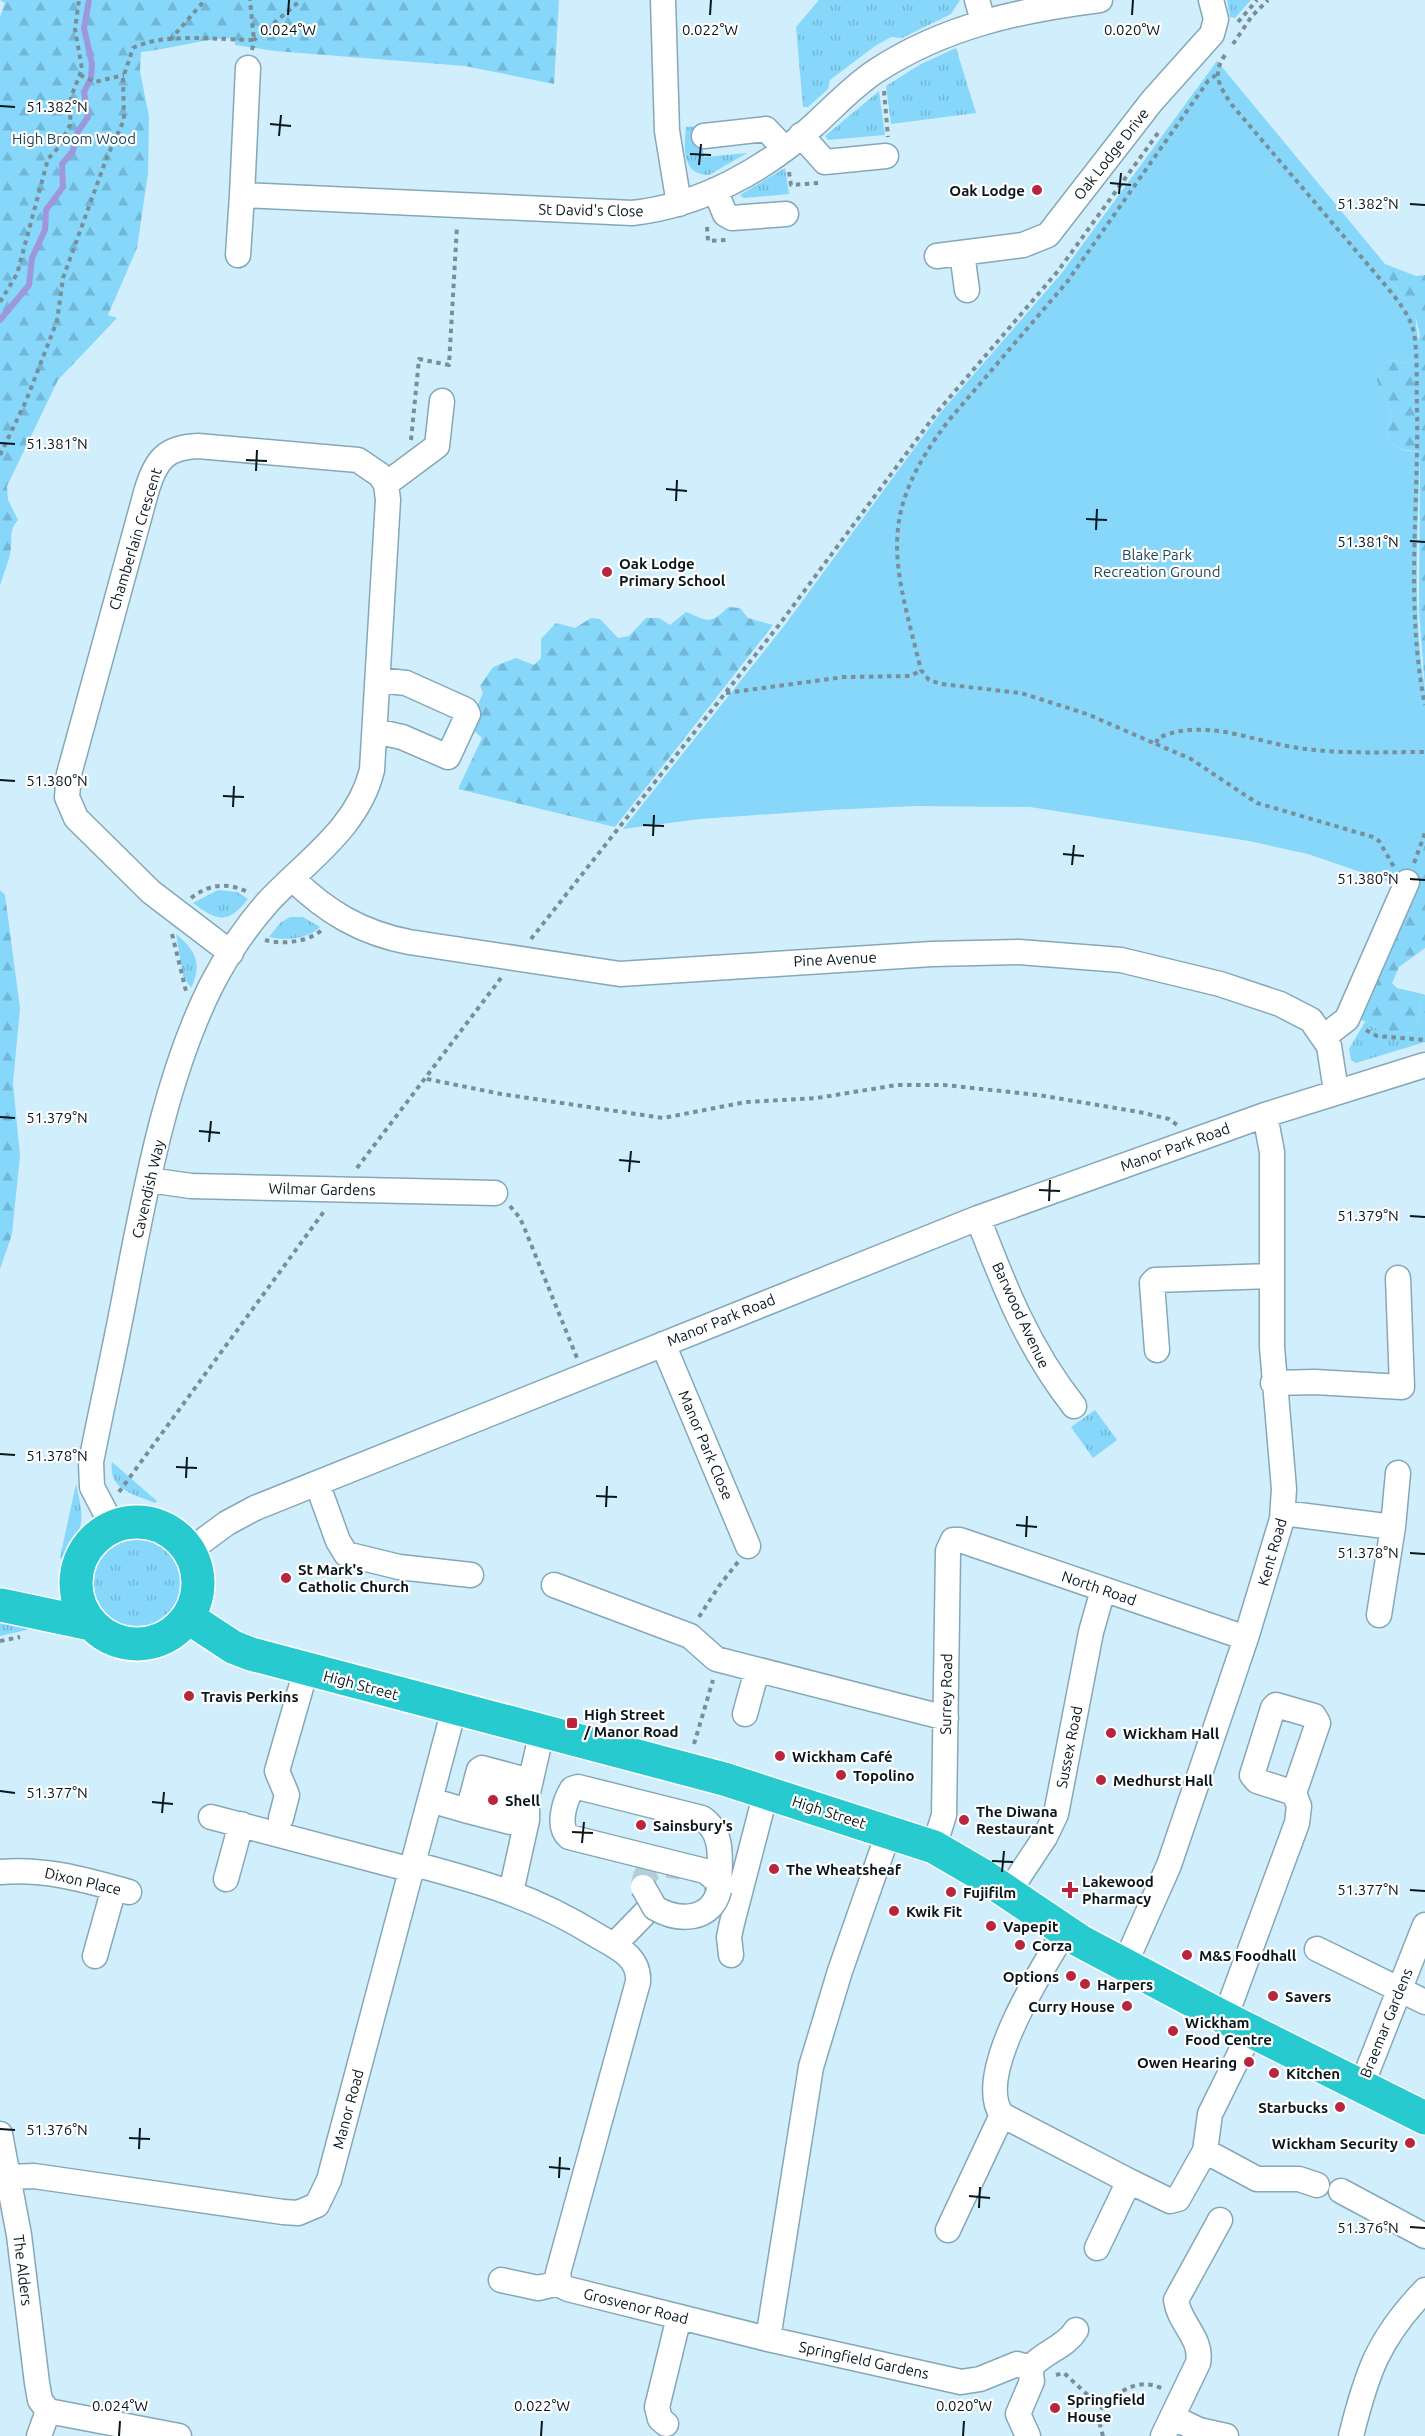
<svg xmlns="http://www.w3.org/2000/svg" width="1425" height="2436" font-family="Ubuntu,sans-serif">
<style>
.grass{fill:url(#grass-tufts)}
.forest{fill:url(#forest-firs)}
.green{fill:#86d7fa}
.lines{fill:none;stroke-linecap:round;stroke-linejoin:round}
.stream{stroke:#9e97dc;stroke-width:6}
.minor-tunnel{stroke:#b3ceda;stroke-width:24;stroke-dasharray:24 12;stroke-linecap:butt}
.minor-casing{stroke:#85a8b8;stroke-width:27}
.highway-casing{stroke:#fff;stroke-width:36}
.path{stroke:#788e99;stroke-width:4;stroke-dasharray:4.5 4.5;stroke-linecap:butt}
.minor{stroke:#fff;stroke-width:24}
.highway{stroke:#27cbcf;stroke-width:33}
.minor-bridge-casing{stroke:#85a8b8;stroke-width:27;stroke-linecap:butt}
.minor-bridge{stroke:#fff;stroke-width:24}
.ticks{fill:none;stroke:#09161c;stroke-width:2}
.poi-dot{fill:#b8263d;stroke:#fff;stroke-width:2}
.labels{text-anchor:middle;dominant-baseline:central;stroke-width:4.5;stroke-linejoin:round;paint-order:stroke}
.park-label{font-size:15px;fill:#1f4656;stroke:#fff}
.street-label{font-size:15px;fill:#09161c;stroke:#fff}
.poi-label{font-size:15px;font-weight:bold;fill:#09161c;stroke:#fff;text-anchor:start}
.ticks-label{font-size:15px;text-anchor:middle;fill:#09161c;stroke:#fff;stroke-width:4.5;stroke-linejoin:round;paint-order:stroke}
</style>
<defs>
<pattern id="grass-tufts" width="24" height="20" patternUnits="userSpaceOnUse" patternTransform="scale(1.5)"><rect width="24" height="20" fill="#86d7fa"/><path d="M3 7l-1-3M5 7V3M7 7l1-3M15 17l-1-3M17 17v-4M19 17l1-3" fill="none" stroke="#72b8d6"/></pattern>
<pattern id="forest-firs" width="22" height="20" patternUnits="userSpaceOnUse" patternTransform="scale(1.5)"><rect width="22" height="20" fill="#86d7fa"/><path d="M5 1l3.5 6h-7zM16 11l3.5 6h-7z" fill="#72b8d6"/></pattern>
</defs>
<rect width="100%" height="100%" fill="#d1eefc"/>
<path class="grass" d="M819 0H960L951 14 902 38 891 37 875 46 830 80 828 89 808 107H803L796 27Z
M1227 0H1251L1235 18 1230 17Z
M956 48 976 113 891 124 886 86 921 64Z
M879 91 885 135 828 140 825 136Z
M700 126 704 157 747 153 709 175C681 175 684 147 686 127Z
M785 168 789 194 744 198 740 195Z
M218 890 237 892 248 899C228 924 218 922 193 903Z
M290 917H303L320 927C308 939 285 941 269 937L280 923Z
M176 934C195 950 203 963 191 988L183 976Z
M1423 994 1425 995V1042L1356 1063 1351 1060 1349 1049 1365 1022 1379 1030 1415 1033Z
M1095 1410 1117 1440 1093 1458 1071 1427Z
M112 1462 157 1501 155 1503C134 1494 108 1490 112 1462Z
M76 1484C85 1523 84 1526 64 1561L60 1558Z
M88 1583a47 47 0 1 1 94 0a47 47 0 1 1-94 0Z
M32 1622 31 1629 0 1636V1623Z"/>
<path class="forest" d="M0 0H559L554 84 465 66 275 51 235 45V38C202 38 173 49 141 52L140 71 149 117 148 173 137 248 108 315 117 318 58 380 7 486 8 500 18 520C9 530 12 536 11 547 10 560 3 574 0 586V17L5 3Z
M1385 264 1416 276 1425 275V689L1419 611 1420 452C1409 450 1397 451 1390 441 1383 431 1391 423 1391 413 1389 390 1361 382 1389 360L1409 364 1420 336 1412 301 1404 298 1384 273Z
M728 607 740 608 748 618 773 625 615 827 458 789 482 738 469 726 483 693 480 686 493 667 516 658 534 665 541 658V639L556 623 575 628 591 618 600 619 618 638 629 636 646 618H659L670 625 686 612C707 621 711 625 728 607Z
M1425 844V948L1399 967 1392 983 1397 988 1423 994 1415 1033 1379 1030 1357 1017Z
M0 890 5 895 20 1008 13 1083 20 1156 12 1234 0 1269Z"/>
<path class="green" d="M1217 61 1385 264 1384 273 1404 298 1412 301 1417 310C1413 321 1420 340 1420 355L1409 364 1389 360C1361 382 1389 390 1391 413 1391 423 1383 431 1390 441 1397 451 1409 451 1420 452 1418 530 1412 611 1425 689V844L1410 889 1308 854 1249 841 1030 807 914 806 829 810 700 819 623 829 784 626 941 412 1061 274Z"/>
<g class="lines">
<path class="stream" d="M0 320 29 285 32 258 45 230 46 210 63 187 62 164 73 151 77 133 88 117 84 92 91 78 92 64 84 28 89 0"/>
<path class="minor-tunnel" d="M643 1887C644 1864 662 1864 681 1868"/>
<defs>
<path id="minor" d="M663 0 667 131 679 204
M977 0 983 21
M248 68 242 195 632 213C699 206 765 170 814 125 835 106 853 86 876 71 945 26 1020 10 1100 0
M801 135 825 162 886 156
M704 136 766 129 784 148
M715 190 725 214 732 218 786 214
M962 253 967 290
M238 255 242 195
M937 256 1023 245 1048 235 1152 101 1212 34 1216 19 1211 0
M386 484 437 446 442 401
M375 731 402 737 448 757 468 714 466 710 406 683 378 680
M292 878C326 912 362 933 409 942L620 974 932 954 1019 952 1121 960 1220 984 1280 1004 1311 1020 1329 1046 1336 1091
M1325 1036 1347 1019 1407 882
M149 1180 191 1186 495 1193
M978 1218C1004 1286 1028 1348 1074 1406
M663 1344 748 1546
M1157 1350 1152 1283 1155 1280 1271 1276
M1273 1383 1315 1382 1402 1387 1398 1278
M317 1483 338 1541 346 1554 399 1567 471 1575
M1283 1513 1393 1527 1379 1615
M113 1527 92 1487 91 1462C103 1401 117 1340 128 1279 147 1182 167 1074 211 986 226 957 245 928 267 903 306 861 358 828 372 770L388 500 386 484 380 475 358 460 198 446C166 447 156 460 147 489L69 774 67 797 76 818 151 892 231 953
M1393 1527 1398 1473
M189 1551 227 1523 255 1508 978 1218 1265 1115 1425 1065
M554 1585 690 1636 716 1659 946 1718
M1276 1705 1314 1716 1318 1723 1294 1793 1257 1781 1252 1775 1273 1708Z
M745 1714 757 1670
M578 1787 702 1818C726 1834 719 1864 719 1890L715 1879 705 1871 569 1837C557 1827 564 1802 572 1789Z
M474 1790 516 1801 527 1797
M430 1800 468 1811 479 1770 482 1768 530 1781
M468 1811 510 1822 527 1814
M211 1817 412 1870
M281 1818 287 1795 277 1771 306 1670
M934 1847 944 1815 948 1551 953 1540H960L1246 1638
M414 1864C482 1882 535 1897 596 1935 616 1947 640 1956 638 1982L558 2273 560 2285 568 2289 768 2339 961 2382 980 2379 1017 2364 1030 2368 1032 2381 1018 2414 1028 2436
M0 1872C45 1868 86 1880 129 1892
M226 1879 241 1824
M511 1892 527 1820V1797L542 1731
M1008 1893 1045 1837 1056 1814 1091 1632 1103 1590
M614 1945 646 1912
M1317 1949 1425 2002
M731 1955 729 1937 732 1923 766 1792
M95 1956 114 1888
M1124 1966 1169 1865 1246 1638 1282 1519 1284 1489 1272 1347V1152L1265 1115
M1225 2018 1297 1823 1299 1806 1294 1793
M1361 2087 1425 1925
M1002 2115 1129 2181 1097 2248
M0 2134 19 2235 37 2383 40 2400 48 2411 179 2436
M1205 2151 1257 2179H1299L1317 2185
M9 2177 34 2176 283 2212 298 2213 317 2205 329 2180 454 1709
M1129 2181 1170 2201 1178 2199 1205 2151 1210 2114 1251 2031
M1341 2191 1425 2236
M948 2230 1002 2115C973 2076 1043 1967 1065 1931
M501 2280 538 2288 559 2283
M768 2339 811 2067 840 1971 889 1831
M1030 2368C1043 2352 1066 2347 1076 2330
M1172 2417 1199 2430 1226 2436
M666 2424 660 2419 657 2407 679 2317
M39 2436 48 2411
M1163 2436 1198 2363C1203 2338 1179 2324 1176 2300L1220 2220
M1351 2436C1367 2372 1378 2339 1425 2290"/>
<path id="highway" d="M76 1583a61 61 0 1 1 122 0a61 61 0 1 1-122 0Z
M1 1605 91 1624
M189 1618 233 1647 251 1654 724 1779 934 1847 982 1875 1080 1941 1225 2018 1425 2118"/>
</defs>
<use href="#minor" class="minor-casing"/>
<use href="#highway" class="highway-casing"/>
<path class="path" d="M1238 22 1257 0
M170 40 205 0
M1233 44 1252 16 1268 0
M252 50 254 40 301 0
M1225 55C1211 75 1220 87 1232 105L1386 286C1398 301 1410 315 1414 333 1418 357 1416 383 1417 407 1419 505 1405 608 1425 705
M80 75 95 82 124 75
M1216 75 1208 81 1067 282 949 420C875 517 894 561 921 670L929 680 941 684 1021 693 1087 714 1156 744 1158 738C1207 716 1257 744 1306 749 1345 754 1385 752 1425 752
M884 91 888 137
M789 172 791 185 818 183
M707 227 708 241 726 240
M0 302 17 274 48 159 58 148 70 125 71 97 82 69 75 29 79 0
M411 440 419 359 449 365 457 226
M0 455 26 401 57 321 63 278 107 157 124 120 123 78 133 48C163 32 220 40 254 40L250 0
M726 693 844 677 911 676 921 670
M1156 744 1191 759 1257 803 1373 837 1379 841 1394 867
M1414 863 1425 833
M191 898C209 884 227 882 248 892
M172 934 186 991
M531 939 779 625 938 411 1058 271 1158 133
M265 940C283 945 309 942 323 929
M1366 1030 1377 1036 1425 1040
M427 1079 501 1094 663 1118 746 1102 817 1098 897 1085H944L1038 1095 1139 1112 1169 1119 1177 1125
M357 1168 501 978
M510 1206 520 1218 526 1232 577 1358
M119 1492 325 1210
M699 1617 719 1586 738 1562
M0 1641 20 1637
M694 1744 713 1680
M1056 2375 1064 2373 1091 2398 1103 2403C1124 2390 1139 2377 1163 2389
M1103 2436 1099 2421 1103 2403"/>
<use href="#minor" class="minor"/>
<use href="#highway" class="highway"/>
<defs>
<path id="minor-bridge" d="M643 1887 655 1908C679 1922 712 1921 719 1890"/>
</defs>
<use href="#minor-bridge" class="minor-bridge-casing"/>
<use href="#minor-bridge" class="minor-bridge"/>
</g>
<path class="ticks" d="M288 15 289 0M710 15 711 0M1132 15 1133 0M0 106 15 107M270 124 291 126M279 136 281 115M690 154 711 155M699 165 701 144M1110 183 1131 185M1119 194 1121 173M1410 204 1425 205M0 443 15 444M246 460 267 461M256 471 257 450M666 489 687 491M676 501 677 480M1086 519 1107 520M1096 530 1097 509M1410 541 1425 542M0 780 15 781M223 796 244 797M233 807 234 786M643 825 664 826M653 836 654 815M1063 854 1084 856M1072 865 1074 845M1410 879 1425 880M0 1117 15 1118M199 1131 220 1133M209 1142 211 1121M619 1160 640 1162M629 1172 631 1151M1039 1190 1060 1191M1049 1201 1050 1180M1410 1216 1425 1217M0 1454 15 1455M176 1467 197 1468M186 1478 187 1457M596 1496 617 1497M606 1507 607 1486M1016 1525 1037 1527M1026 1537 1027 1516M1410 1553 1425 1554M0 1791 15 1793M152 1802 173 1804M162 1813 164 1792M572 1832 593 1833M582 1843 584 1822M992 1861 1013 1862M1002 1872 1004 1851M1410 1890 1425 1891M0 2129 15 2130M129 2138 150 2139M139 2149 140 2128M549 2167 570 2169M559 2178 560 2157M969 2196 990 2198M979 2208 980 2187M1410 2227 1425 2228M119 2436 120 2421M541 2436 542 2421M963 2436 964 2421"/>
<g class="poi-dot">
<circle cx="1037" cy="190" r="6"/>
<circle cx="607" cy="572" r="6"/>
<circle cx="286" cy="1578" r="6"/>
<circle cx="189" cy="1696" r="6"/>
<rect x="566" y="1717" width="12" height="12" rx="3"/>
<circle cx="1111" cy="1733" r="6"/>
<circle cx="780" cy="1756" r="6"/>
<circle cx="841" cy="1775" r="6"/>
<circle cx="1101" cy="1780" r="6"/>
<circle cx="493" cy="1800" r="6"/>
<circle cx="964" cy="1820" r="6"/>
<circle cx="641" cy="1825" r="6"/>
<circle cx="774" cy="1869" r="6"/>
<path d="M1067 1881h6v6h6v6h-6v6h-6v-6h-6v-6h6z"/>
<circle cx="951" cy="1892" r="6"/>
<circle cx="894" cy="1911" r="6"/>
<circle cx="991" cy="1926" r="6"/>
<circle cx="1020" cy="1945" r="6"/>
<circle cx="1187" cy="1955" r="6"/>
<circle cx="1071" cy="1976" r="6"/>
<circle cx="1085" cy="1984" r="6"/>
<circle cx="1273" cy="1996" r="6"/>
<circle cx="1127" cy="2006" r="6"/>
<circle cx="1173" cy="2031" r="6"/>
<circle cx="1249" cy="2062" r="6"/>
<circle cx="1274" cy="2073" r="6"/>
<circle cx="1340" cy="2107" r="6"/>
<circle cx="1410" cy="2143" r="6"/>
<circle cx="1055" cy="2408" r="6"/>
</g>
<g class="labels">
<g class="park-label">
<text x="74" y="138">High Broom Wood</text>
<text x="1157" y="554">Blake Park<tspan x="1157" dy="17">Recreation Ground</tspan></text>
</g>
<g class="street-label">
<text transform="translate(1111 154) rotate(-52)">Oak Lodge Drive</text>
<text transform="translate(591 210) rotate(1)">St David's Close</text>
<text transform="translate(135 539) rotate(-73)">Chamberlain Crescent</text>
<text transform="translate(835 959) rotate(-3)">Pine Avenue</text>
<text transform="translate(1175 1147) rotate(-20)">Manor Park Road</text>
<text transform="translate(148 1189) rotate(-77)">Cavendish Way</text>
<text transform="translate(322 1189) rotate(1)">Wilmar Gardens</text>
<text transform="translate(1021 1315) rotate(65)">Barwood Avenue</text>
<text transform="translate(721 1320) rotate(-22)">Manor Park Road</text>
<text transform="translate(706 1445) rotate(67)">Manor Park Close</text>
<text transform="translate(1272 1552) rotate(-74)">Kent Road</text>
<text transform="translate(1099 1588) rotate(19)">North Road</text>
<text transform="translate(361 1685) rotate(15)">High Street</text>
<text transform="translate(946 1694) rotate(-89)">Surrey Road</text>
<text transform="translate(1069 1747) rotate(-79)">Sussex Road</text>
<text transform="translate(829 1812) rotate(18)">High Street</text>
<text transform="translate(83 1881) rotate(13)">Dixon Place</text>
<text transform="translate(1386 2023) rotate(-68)">Braemar Gardens</text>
<text transform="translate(348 2109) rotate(-75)">Manor Road</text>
<text transform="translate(23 2270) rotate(83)">The Alders</text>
<text transform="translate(636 2306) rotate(14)">Grosvenor Road</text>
<text transform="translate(864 2360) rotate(12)">Springfield Gardens</text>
</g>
<g class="poi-label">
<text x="1025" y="190" text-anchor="end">Oak Lodge</text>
<text x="619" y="563">Oak Lodge<tspan x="619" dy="17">Primary School</tspan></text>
<text x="298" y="1569">St Mark's<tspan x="298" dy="17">Catholic Church</tspan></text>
<text x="201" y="1696">Travis Perkins</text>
<text x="584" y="1714">High Street<tspan x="584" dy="17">/ Manor Road</tspan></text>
<text x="1123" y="1733">Wickham Hall</text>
<text x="792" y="1756">Wickham Café</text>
<text x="853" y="1775">Topolino</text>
<text x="1113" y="1780">Medhurst Hall</text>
<text x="505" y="1800">Shell</text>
<text x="976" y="1811">The Diwana<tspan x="976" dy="17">Restaurant</tspan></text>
<text x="653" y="1825">Sainsbury's</text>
<text x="786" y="1869">The Wheatsheaf</text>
<text x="1082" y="1881">Lakewood<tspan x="1082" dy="17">Pharmacy</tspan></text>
<text x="963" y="1892">Fujifilm</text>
<text x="906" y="1911">Kwik Fit</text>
<text x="1003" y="1926">Vapepit</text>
<text x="1032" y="1945">Corza</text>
<text x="1199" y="1955">M&amp;S Foodhall</text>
<text x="1059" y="1976" text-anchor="end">Options</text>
<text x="1097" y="1984">Harpers</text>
<text x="1285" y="1996">Savers</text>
<text x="1115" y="2006" text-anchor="end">Curry House</text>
<text x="1185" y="2022">Wickham<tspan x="1185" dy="17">Food Centre</tspan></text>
<text x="1237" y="2062" text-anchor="end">Owen Hearing</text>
<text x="1286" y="2073">Kitchen</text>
<text x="1328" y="2107" text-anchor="end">Starbucks</text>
<text x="1398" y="2143" text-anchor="end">Wickham Security</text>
<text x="1067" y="2399">Springfield<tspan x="1067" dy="17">House</tspan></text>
</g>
</g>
<g class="ticks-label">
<text x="288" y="35">0.024°W</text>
<text x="710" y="35">0.022°W</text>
<text x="1132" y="35">0.020°W</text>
<text x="57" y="112">51.382°N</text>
<text x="1368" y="209">51.382°N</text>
<text x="57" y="449">51.381°N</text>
<text x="1368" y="547">51.381°N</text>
<text x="57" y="786">51.380°N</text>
<text x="1368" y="884">51.380°N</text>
<text x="57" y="1123">51.379°N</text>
<text x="1368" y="1221">51.379°N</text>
<text x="57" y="1461">51.378°N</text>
<text x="1368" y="1558">51.378°N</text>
<text x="57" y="1798">51.377°N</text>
<text x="1368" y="1895">51.377°N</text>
<text x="57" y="2135">51.376°N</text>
<text x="1368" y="2233">51.376°N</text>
<text x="120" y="2411">0.024°W</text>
<text x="542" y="2411">0.022°W</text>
<text x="964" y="2411">0.020°W</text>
</g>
</svg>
